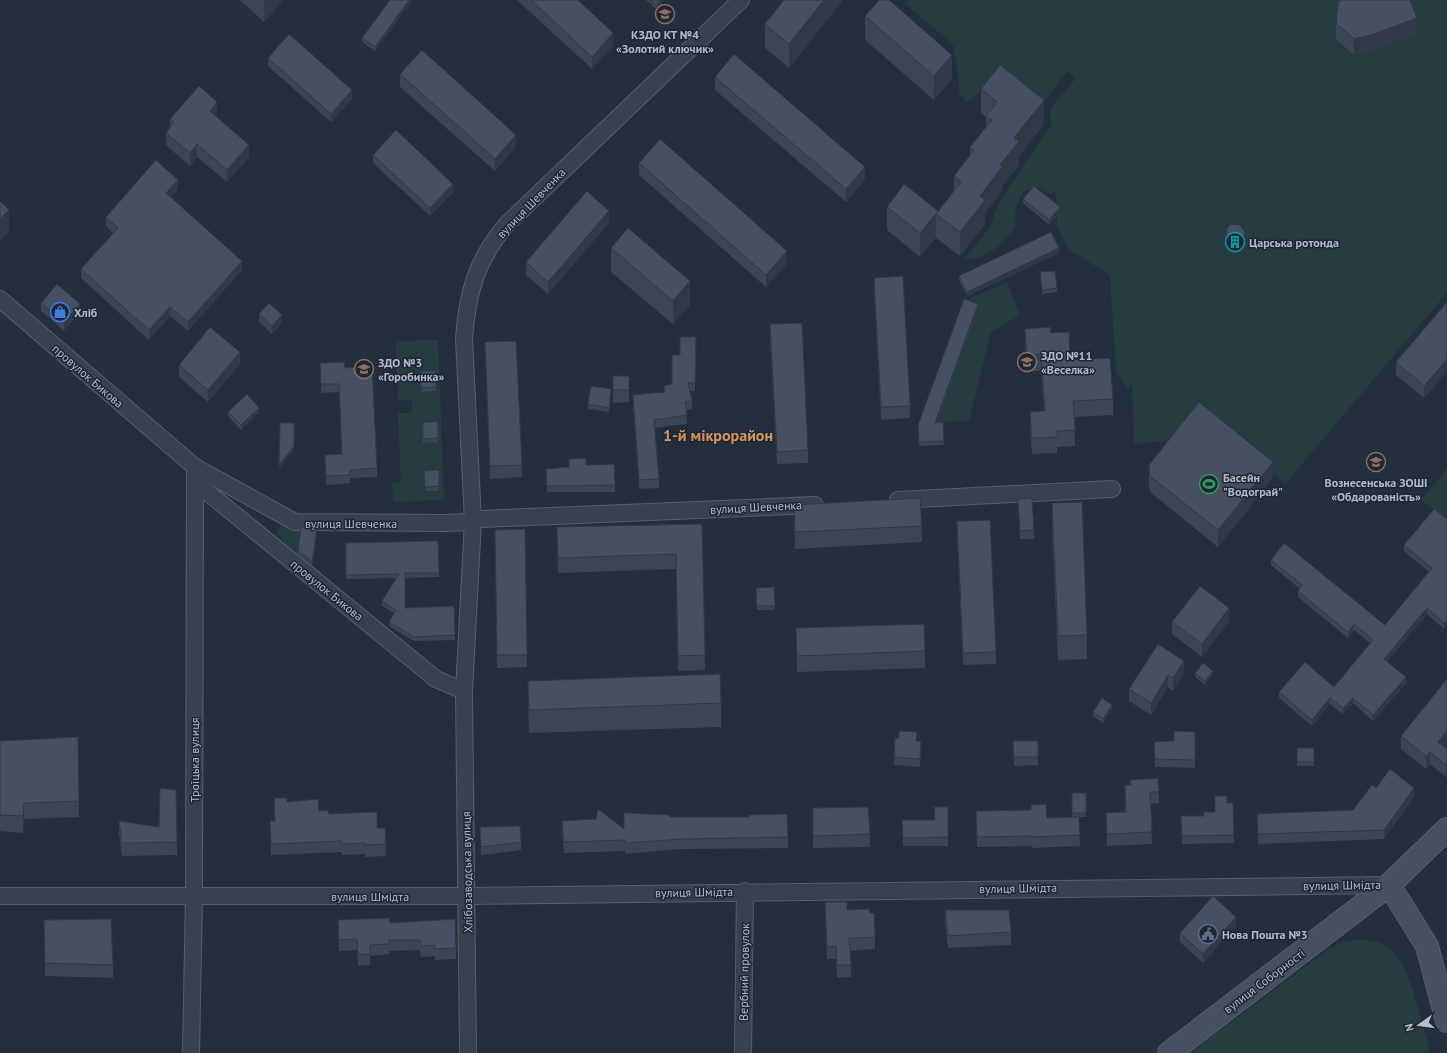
<svg xmlns="http://www.w3.org/2000/svg" width="1447" height="1053" font-family="'PT Sans',sans-serif">
<style>
.green{fill:#263c3f}
.lines{fill:none;stroke-linecap:round;stroke-linejoin:round}
.minor-casing{stroke:#565f6c;stroke-width:18}
.secondary-casing{stroke:#565f6c;stroke-width:24}
.minor{stroke:#38414e;stroke-width:16}
.secondary{stroke:#465061;stroke-width:22}
.wall{fill:#3b4654}
.shaded-wall{fill:#303945}
.building{fill:#455162;stroke:#303945}
.labels{text-anchor:middle;dominant-baseline:central;stroke-width:3;stroke-linejoin:round;paint-order:stroke}
.poi-label{font-size:12px;font-weight:bold;fill:#b4bcc9;stroke:#1d2633;text-anchor:start}
.street-label{font-size:12px;fill:#b4bcc9;stroke:#1d2633}
.district-label{font-size:16px;font-weight:bold;fill:#d59563;stroke:#1d2633}
</style>
<rect width="100%" height="100%" fill="#242f3e"/>
<path class="green" d="M909 0H1447V293L1285 484 1198 412 1177 440 1134 444 1132 385 1127 389 1116 372 1110 275 1068 249 1057 226 1056 190 1051 194 1036 186 1024 192C1020 198 1015 207 1015 215 1014 219 1017 223 1015 227 1009 240 980 264 965 258L990 227 997 207 1008 189 1051 125 1050 109 1075 79 1068 71 1042 104 983 86 974 98 966 103 959 92 958 73 953 45 903 2Z
M1007 282 1020 315 991 332 969 421 919 423 963 302Z
M438 340 444 500 393 502 392 483H401L398 413H412V400H398L396 341Z
M1447 469V521L1421 500Z
M281 525 301 533 298 555 276 534Z
M1359 939C1399 940 1407 970 1416 1002 1421 1019 1426 1036 1430 1053H1189L1332 947 1347 941Z"/>
<g class="lines">
<defs>
<path id="minor" d="M0 299 195 467 295 522 445 523 469 522 481 519 815 505
M195 482 436 679 464 691
M898 500 1112 489
M0 896H467L1389 885
M191 1053 194 895 195 467
M468 1053 464 691 473 521 464 339C467 293 477 258 508 223L741 0
M743 1053 745 891"/>
<path id="secondary" d="M1389 885 1427 946 1447 1021
M1169 1053 1389 885 1447 829"/>
</defs>
<use href="#minor" class="minor-casing"/>
<use href="#secondary" class="secondary-casing"/>
<use href="#minor" class="minor"/>
<use href="#secondary" class="secondary"/>
</g>
<path class="wall" d="M240 0H283L264 22Z
M390 0H412L375 51 362 42V38Z
M517 0H578L613 46 592 69Z
M646 0H664L656 9Z
M843 0 789 68 765 48V24Z
M865 16 952 79 934 100 865 40Z
M1336 23 1417 34 1371 51 1354 55 1336 39Z
M268 58 352 99 331 122 268 66Z
M400 74 516 147 495 171 400 87Z
M715 77 865 179 846 202 715 90Z
M981 89 1044 124 1019 156V165L1002 186V191L985 213V224L960 256 936 238V237L920 257 887 230V207L938 212 954 191V176L970 155V147L986 127V117L981 113Z
M217 114 216 116 249 157 227 182 197 157 190 166 166 145V133L170 127V119Z
M373 155 453 192 430 216 373 163Z
M639 163 787 264 766 287 639 175Z
M178 189 171 197 242 270 188 331 170 316 149 340 81 278V269L113 233 106 226V217Z
M1023 199 1060 211 1049 225 1023 203Z
M609 223 548 294 526 275V262Z
M1226 237 1245 240 1243 246 1236 251 1230 250 1226 246Z
M611 248 690 305 673 324 611 272Z
M1059 253 967 296 959 280V276Z
M1040 272 1057 288V292L1042 294Z
M874 278 910 406V418L881 420 874 290Z
M1447 302V371L1424 398 1396 375V362Z
M41 303 80 312 64 331 41 311Z
M978 308 937 423 943 422 944 445 919 446 918 425Z
M259 314 282 323 272 334 259 322Z
M770 324 808 450V463L777 464 770 337Z
M1025 329 1051 333 1070 360 1113 399V415L1074 417 1075 446 1057 447V453L1032 454 1030 428V412L1044 411 1041 371H1027L1025 345Z
M696 337 695 391H690L692 401V409L686 410 687 424 655 428 659 479V488L639 489 633 403V395L664 392V386L672 384 680 355Z
M485 342 522 465V477L490 479Z
M320 363 345 368 377 468V477L350 478V483L326 485 325 455 342 454 339 392 321 393Z
M240 364 208 402 179 377V365Z
M420 371H435L436 391 421 392Z
M613 376H629V402L613 403Z
M611 394 609 412 588 409V404Z
M228 412H259L241 430 228 416Z
M423 422H438V442L423 443Z
M569 459 615 485V492H547L546 469 569 467Z
M1149 465 1273 478 1218 547 1150 492 1149 481Z
M439 470V491H425L424 471Z
M1018 499 1034 530V539H1020Z
M1052 503 1087 635V659L1058 660 1052 527Z
M794 505 922 526V542L795 549 794 521Z
M1447 519 1444 629 1427 614 1387 661 1406 683 1373 721 1353 703 1343 714 1330 704 1312 726 1279 698V692L1334 687 1370 643 1354 630 1348 638 1298 597V591L1300 589 1271 565V560L1385 625 1429 572 1404 551V545Z
M957 521 996 652V664L963 665 957 534Z
M702 524 705 670 678 671 676 569 558 573 557 527Z
M525 529 527 667 497 668 495 530Z
M317 533 312 566 298 554V550Z
M438 541 439 577 405 578V608L454 606 455 640 414 641 389 626V622L394 613 382 606V601L396 578 346 579V543Z
M774 587 775 610H757L756 588Z
M1229 621 1202 657 1172 634V622Z
M796 628 925 651V668L797 672Z
M1158 644 1184 673 1173 691 1168 687 1151 715 1129 701V689Z
M1195 673 1213 675 1205 685 1195 677Z
M1447 679V743L1444 747 1447 749V776L1446 777 1430 764 1426 769 1401 749V736Z
M528 681 721 703V727L529 733 528 705Z
M1112 709 1103 723 1093 716V712Z
M1195 732V768L1155 767 1154 742 1174 741Z
M78 737 79 817 24 819 23 833 0 831V741Z
M917 741 921 750 920 767 894 765V757Z
M1013 741 1038 757V765L1014 766Z
M1297 748H1314V766H1297Z
M1125 785 1159 792V803L1151 804 1152 844 1107 846 1106 813 1125 812Z
M1376 788 1414 797 1384 839 1258 844 1257 814 1353 810Z
M1072 793H1086V817H1079L1080 846 1032 848V846L977 847 976 822 1072 817Z
M274 798 319 811 329 814 377 828 386 844V856L365 857V854L342 855V852L271 855 270 821H275Z
M1227 803H1233L1234 843 1182 844 1181 816H1204L1215 812Z
M948 807V846H903L902 820H934Z
M813 808 870 834V847L813 848Z
M670 817 788 837V848L682 849 625 854V851L564 853 562 832V821L624 829Z
M119 821 177 842V855L122 856 119 833Z
M480 835 521 842V850L481 855Z
M825 902 847 910 870 913 875 937V949L850 951 851 977 837 978 836 959H827Z
M945 910 1011 932V945L948 948 945 923Z
M44 920 113 965V978L45 976Z
M338 920 390 923 456 948V959L435 960V956L421 957 420 950 389 951V954L370 956V965L358 966 357 950 339 951Z
M1236 926 1203 963 1180 942V933Z"/>
<path class="shaded-wall" d="M264 0H283L264 22Z
M409 0H412L375 51V47Z
M660 0H664L656 9V5Z
M824 0H843L789 68V44Z
M1417 18V34L1371 51 1354 55V39Z
M613 33V46L592 69V57Z
M952 55V79L934 100V76Z
M352 90V99L331 122V114Z
M1044 100V124L1019 156V165L1002 186V191L985 213V224L960 256V232L980 196 1000 165 1014 138Z
M217 102V114L210 123V111Z
M516 135V147L495 171V159Z
M197 144V157L190 166V153Z
M249 145V157L227 182V170Z
M865 167V179L846 202V189Z
M178 180V189L166 202V193Z
M453 184V192L430 216V208Z
M1060 207V211L1049 225V220Z
M9 210V232L0 241V219Z
M609 211V223L548 294V282Z
M938 211V216L936 214V237L920 257V233Z
M1245 232V240L1243 246 1236 251V243Z
M1059 248V253L967 296V292Z
M787 251V264L766 287V275Z
M242 261V270L188 331V322Z
M690 281V305L673 324V301Z
M80 304V312L64 331V322Z
M978 304V308L935 427V423Z
M170 307V316L149 340V330Z
M282 315V323L272 334V326Z
M240 352V364L208 402V390Z
M1447 359V371L1424 398V386Z
M611 389V394L609 412V408Z
M259 408V412L241 430V425Z
M294 446V450L279 469V465Z
M1273 462V478L1218 547V530Z
M317 528V533L312 566V562Z
M1229 608V621L1202 657V644Z
M1427 608V614L1384 665V659Z
M1447 620V625L1444 629V623Z
M1354 624V630L1348 638V632Z
M1184 661V673L1173 691V678Z
M1213 671V675L1205 685V681Z
M1168 675V687L1151 715V703Z
M1406 677V683L1373 721V715Z
M1330 698V704L1312 726V720Z
M1353 698V703L1343 714V708Z
M1112 705V709L1103 723V719Z
M1447 730V743L1438 754V742Z
M1430 752V764L1426 769V756Z
M1447 764V776L1446 777V765Z
M1414 788V797L1384 839V830Z
M24 803V819L23 833V816Z
M1236 917V926L1203 963V954Z"/>
<path class="building" d="M390 0H409L375 47 362 38Z
M531 0H578L613 33 592 57Z
M650 0H660L656 5Z
M784 0H824L789 44 765 24Z
M879 0H889L952 55 934 76 865 16Z
M1339 0H1410L1417 18 1371 35 1354 39 1336 23 1338 5Z
M289 34 352 90 331 114 268 58Z
M422 50 516 135 495 159 400 74Z
M734 54 865 167 846 189 715 77Z
M1000 65 1044 100 1014 138 1019 141 1000 165 1002 167 980 196 985 200 960 232 936 214 961 182 954 176 974 150 970 147 992 120 986 116 997 102 981 89Z
M199 86 217 102 210 111 249 145 227 170 197 144 190 153 166 133 174 122 170 119Z
M396 130 453 184 430 208 373 155Z
M660 139 787 251 766 275 639 163Z
M156 160 178 180 166 193 242 261 188 322 170 307 149 330 81 269 118 228 106 217Z
M904 184 938 211 920 233 887 207Z
M1034 186 1060 207 1049 220 1023 199Z
M587 191 609 211 548 282 526 262Z
M0 201 9 210 0 219Z
M1231 224 1240 225 1245 232 1243 238 1236 243 1230 242 1226 237 1227 228Z
M628 228 690 281 673 301 611 248Z
M1051 232 1059 248 967 292 959 276Z
M1055 271 1057 288 1042 290 1040 272Z
M903 276 910 406 881 407 874 278Z
M57 284 80 304 64 322 41 303Z
M964 299 978 304 935 423 943 422 944 441 919 442 918 425Z
M1447 302V359L1424 386 1396 362Z
M269 303 282 315 272 326 259 314Z
M802 323 808 450 777 452 770 324Z
M210 327 240 352 208 390 179 365Z
M1050 327 1051 333 1069 332 1070 360 1110 358 1113 399 1073 401 1075 430 1057 431V437L1032 438 1030 412 1045 411 1041 354 1027 355 1025 329Z
M680 337H696L695 383H688L692 401 685 402 687 415 654 420 659 479 639 480 633 395 665 392 664 386 672 384V355H680Z
M516 341 522 465 490 466 485 342Z
M344 362 345 368 372 366 377 468 350 470V475L326 476 325 455 342 454 339 384H321L320 363Z
M420 371H435L436 387 421 388Z
M613 376H629V390H613Z
M591 386 611 389 609 408 588 404Z
M247 394 259 408 241 425 228 412Z
M1199 402 1273 462 1218 530 1150 476 1149 465Z
M423 422H438V438L423 439Z
M280 423H294V446L279 465Z
M586 458V465L614 464 615 485 547 486 546 469 569 467V459Z
M439 470V486L425 487 424 471Z
M920 498 922 526 795 532 794 505Z
M1032 498 1034 530 1020 531 1018 499Z
M1082 502 1087 635 1058 636 1052 503Z
M1434 509 1447 519V620L1444 623 1427 608 1384 659 1406 677 1373 715 1353 698 1343 708 1330 698 1312 720 1279 692 1305 662 1334 687 1373 640 1354 624 1348 632 1298 591 1302 585 1271 560 1284 543 1385 625 1432 568 1404 545Z
M990 520 996 652 963 653 957 521Z
M702 524 705 655 678 656 676 554 558 558 557 527Z
M301 527 317 528 312 562 298 550Z
M525 529 527 655H497L495 530Z
M438 541 439 573H405V608L454 606 455 635 414 637 389 622 396 610 382 601 399 574 346 575V543Z
M1200 586 1229 608 1202 644 1172 622Z
M774 587 775 606H757L756 588Z
M924 624 925 651 797 656 796 628Z
M1158 644 1184 661 1173 678 1168 675 1151 703 1129 689Z
M1203 663 1213 671 1205 681 1195 673Z
M720 674 721 703 529 710 528 681Z
M1447 679V730L1438 742 1447 749V764L1446 765 1430 752 1426 756 1401 736Z
M1102 698 1112 705 1103 719 1093 712Z
M899 731 917 732 916 741H921L920 759 894 757 895 738H899Z
M1174 731 1195 732V760L1155 759 1154 742 1174 741Z
M78 737 79 801 24 803 23 816 0 815V741Z
M1013 741H1038V757H1014Z
M1297 748H1314V762H1297Z
M1390 769 1414 788 1384 830 1258 834 1257 814 1353 810 1372 785 1376 788Z
M1158 778 1159 792H1150L1152 832 1107 834 1106 813 1126 812 1125 785H1131L1130 780Z
M160 788 176 790 177 842 122 843 119 821 159 827Z
M1072 793H1086V813H1072Z
M1215 796H1227V803H1233L1234 835 1182 836 1181 816H1204V812H1215Z
M274 798H287V802L318 799 319 811 328 810 329 814 377 812V828H385L386 844 365 845V843L342 844V841L271 844 270 821H275Z
M1046 804 1047 818 1079 817 1080 835 1032 837V836L977 837 976 811 1031 810V805Z
M868 807 870 834 813 836V808Z
M934 807H948V837L903 838 902 820H935Z
M598 809 624 829V813L669 815 670 817H749V815L787 814 788 837 682 839 625 843V840L564 842 562 821 596 819Z
M520 826 521 842 481 847 480 827Z
M1213 896 1236 917 1203 954 1180 933Z
M825 902H847V910L869 909 870 913H874L875 937 849 938 851 965H837L836 946 827 947Z
M945 910H1009L1011 932 948 936Z
M390 918V923L455 919 456 948 435 949V945L421 946 420 940H389V944L370 945V954L358 955 357 939 339 940 338 920Z
M111 919 113 965 45 963 44 920Z"/>
<defs>
<symbol id="school-ring" viewBox="-11 -11 22 22"><circle r="9.5" fill="#1d2633" stroke="#8d6e63" stroke-width="1.5"/><path d="M0-5L7-2L0 1L-7-2ZM-4 1L0 2.5L4 1V4Q0 6-4 4Z" fill="#8d6e63"/></symbol>
<symbol id="building-ring" viewBox="-11 -11 22 22"><circle r="9.5" fill="#1d2633" stroke="#0f9aa8" stroke-width="1.5"/><path d="M-4-6H4V6H1V3H-1V6H-4ZM-2.5-4.3h1.7v1.8h-1.7ZM.8-4.3h1.7v1.8H.8ZM-2.5-1h1.7V.8h-1.7ZM.8-1h1.7V.8H.8Z" fill="#0f9aa8"/></symbol>
<symbol id="shop-ring" viewBox="-11 -11 22 22"><circle r="9.5" fill="#1d2633" stroke="#3f7fe0" stroke-width="1.5"/><path d="M-5-2.5h2.3a2.7 3.5 0 0 1 5.4 0H5L5.5 6h-11ZM-1.5-2.5h3a1.5 2.3 0 0 0-3 0Z" fill="#3f7fe0"/></symbol>
<symbol id="stadium-ring" viewBox="-11 -11 22 22"><circle r="9.5" fill="#1d2633" stroke="#2e9e5b" stroke-width="1.5"/><path d="M0-5a6.5 5 0 1 0 0 10a6.5 5 0 1 0 0-10ZM-3.5-1.8h7v3.6h-7Z" fill="#2e9e5b"/></symbol>
<symbol id="civic-ring" viewBox="-11 -11 22 22"><circle r="9.5" fill="#1d2633" stroke="#5c6f8a" stroke-width="1.5"/><path d="M-.6-6.5H3V-4.5H.6V-3L4-1V1h2V6H-6V1h2V-1L-.6-3ZM-1.2 2.5V6h2.4V2.5Z" fill="#5c6f8a"/></symbol>
</defs>
<g fill-rule="evenodd">
<use href="#school-ring" x="654" y="3" width="22" height="22"/>
<use href="#building-ring" x="1224" y="231" width="22" height="22"/>
<use href="#shop-ring" x="49" y="301" width="22" height="22"/>
<use href="#school-ring" x="1016" y="351" width="22" height="22"/>
<use href="#school-ring" x="353" y="358" width="22" height="22"/>
<use href="#school-ring" x="1365" y="451" width="22" height="22"/>
<use href="#stadium-ring" x="1198" y="473" width="22" height="22"/>
<use href="#civic-ring" x="1197" y="923" width="22" height="22"/>
</g>
<g class="labels">
<g class="poi-label">
<text x="665" y="34" text-anchor="middle">КЗДО КТ №4<tspan x="665" dy="14">«Золотий ключик»</tspan></text>
<text x="1249" y="242">Царська ротонда</text>
<text x="74" y="312">Хліб</text>
<text x="1041" y="355">ЗДО №11<tspan x="1041" dy="14">«Веселка»</tspan></text>
<text x="378" y="362">ЗДО №3<tspan x="378" dy="14">«Горобинка»</tspan></text>
<text x="1223" y="477">Басейн<tspan x="1223" dy="14">"Водограй"</tspan></text>
<text x="1376" y="482" text-anchor="middle">Вознесенська ЗОШІ<tspan x="1376" dy="14">«Обдарованість»</tspan></text>
<text x="1222" y="934">Нова Пошта №3</text>
</g>
<g class="street-label">
<text transform="translate(531 203) rotate(-46)">вулиця Шевченка</text>
<text transform="translate(88 376) rotate(41)">провулок Бикова</text>
<text transform="translate(756 507) rotate(-3)">вулиця Шевченка</text>
<text x="351" y="523">вулиця Шевченка</text>
<text transform="translate(327 590) rotate(39)">провулок Бикова</text>
<text transform="translate(194 760) rotate(-90)">Троїцька вулиця</text>
<text transform="translate(467 872) rotate(-91)">Хлібозаводська вулиця</text>
<text transform="translate(1342 885) rotate(-1)">вулиця Шмідта</text>
<text transform="translate(1018 888) rotate(-1)">вулиця Шмідта</text>
<text transform="translate(694 892) rotate(-1)">вулиця Шмідта</text>
<text x="370" y="896">вулиця Шмідта</text>
<text transform="translate(744 972) rotate(-89)">Вербний провулок</text>
<text transform="translate(1264 981) rotate(-37)">вулиця Соборності</text>
</g>
<g class="district-label">
<text x="718" y="435">1-й мікрорайон</text>
</g>
</g>
<g transform="translate(1419 1025) rotate(256)" stroke="#1d2633" stroke-width="3" paint-order="stroke">
<path d="M0-3L7 15L0 10L-7 15Z" fill="#b4bcc9"/>
<text y="-6" font-size="11" font-weight="bold" text-anchor="middle" fill="#b4bcc9">N</text>
</g>
</svg>
